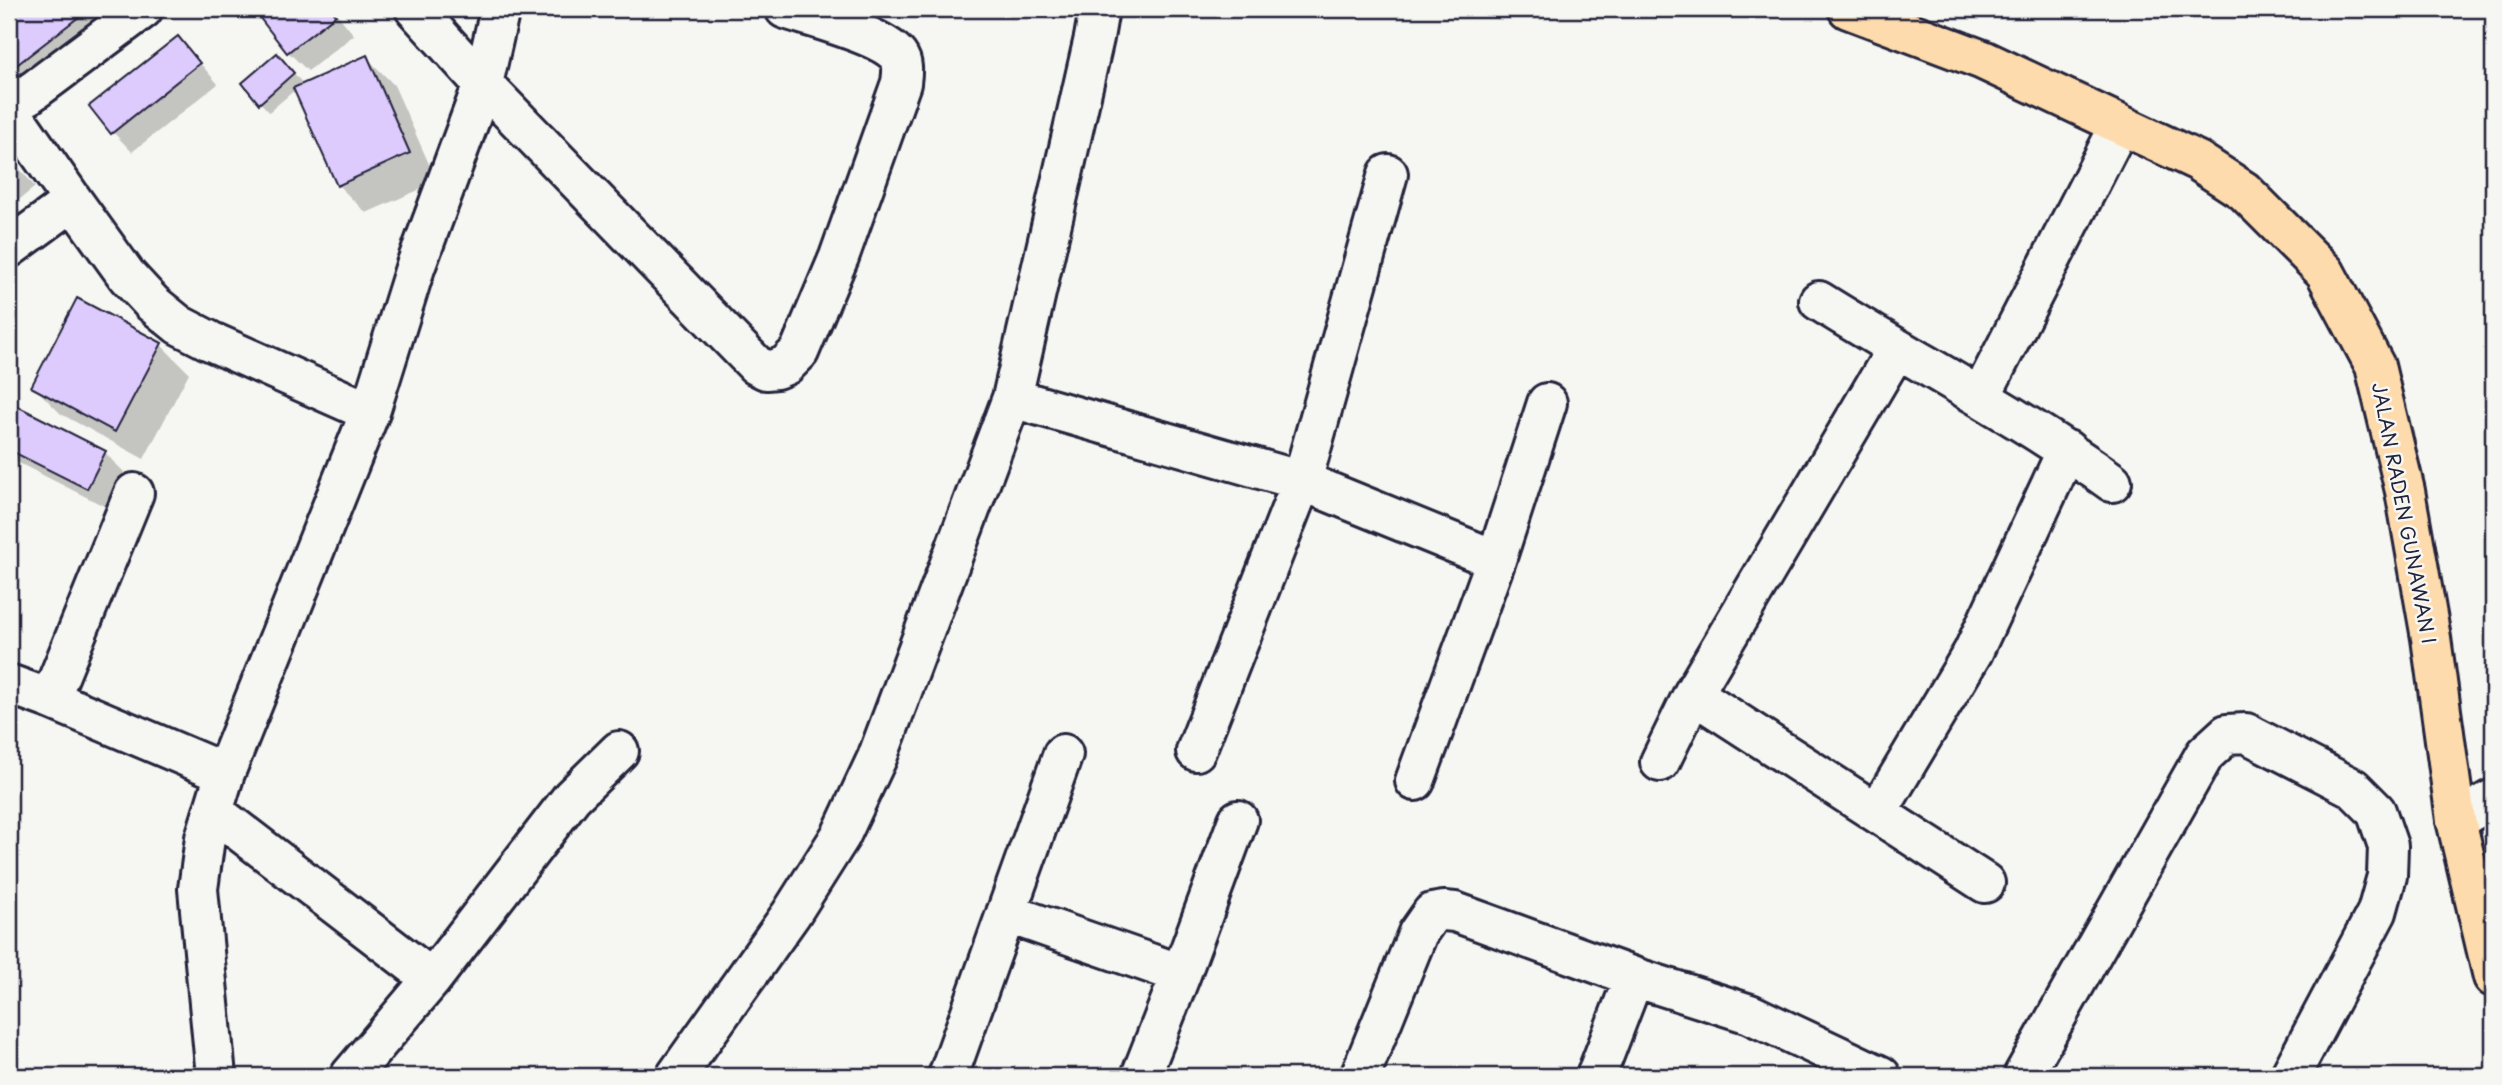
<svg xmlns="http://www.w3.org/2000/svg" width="2502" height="1085" font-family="'Playpen Sans',sans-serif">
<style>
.shadow{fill:#0003}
.building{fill:#decbfd;stroke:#22223b;stroke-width:2}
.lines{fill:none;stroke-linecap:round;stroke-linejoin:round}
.minor-casing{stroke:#22223b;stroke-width:44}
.highway-casing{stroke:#22223b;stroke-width:44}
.minor{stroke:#f6f6f2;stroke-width:38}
.highway{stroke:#fedbac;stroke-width:38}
.labels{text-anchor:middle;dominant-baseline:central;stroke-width:5;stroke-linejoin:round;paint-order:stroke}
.street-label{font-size:19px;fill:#22223b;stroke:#f6f6f2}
</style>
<rect width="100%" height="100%" fill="#f6f6f2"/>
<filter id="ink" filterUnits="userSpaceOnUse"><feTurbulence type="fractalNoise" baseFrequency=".0143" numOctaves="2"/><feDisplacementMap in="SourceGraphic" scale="14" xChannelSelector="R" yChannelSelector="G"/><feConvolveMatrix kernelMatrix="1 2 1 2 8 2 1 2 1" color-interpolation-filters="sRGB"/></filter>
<g filter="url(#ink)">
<path class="shadow" d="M9 9H153L34 102 9 77Z
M255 9H333L354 35 308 71 288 52Z
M178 38 218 84 132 152 113 132Z
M366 57 394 85 437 182 366 213 338 185 296 89 269 112 260 102 286 64 304 85Z
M9 156 35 187 14 204 30 225 9 242Z
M161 345 189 373 144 459 61 414 33 386Z
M9 404 105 453 124 472 106 507 9 458Z"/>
<path class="building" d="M9 9H89L9 71Z
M253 9H331L336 15 287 53Z
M178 36 200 63 111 134 89 106Z
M277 53 294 73 259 104 242 83Z
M367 55 410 153 337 186 293 88Z
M77 298 162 343 115 432 31 387Z
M9 402 106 451 87 489 9 450Z"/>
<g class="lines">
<defs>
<path id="minor" d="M415 9 483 84 756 365 766 370 776 369 786 365 799 352 839 257 901 83C902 74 904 64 898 56 882 35 812 18 785 9
M9 109 73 201 9 248
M9 109 143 9
M73 201 127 276 152 303 179 325 210 341 370 412
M1819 301C1916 362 2019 415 2112 482
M1981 396 2120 125
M1012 398 1302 481 1496 560
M9 684 50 699 225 773
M1693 694 1985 883
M50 699 134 493
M1196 751 1302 481 1388 174
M1660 762 1693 694 1896 350
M1415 781 1496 560 1547 403
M213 811 432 979
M1877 813 1973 652 2067 450
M2456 820 2493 799
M1006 913 1181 974
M216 1076 198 889 205 838 225 773 370 412 415 268 483 84 500 9
M350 1076 432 979 572 797 619 751
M676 1076 791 914 841 835 877 758 1012 398 1094 38 1099 9
M948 1076 1063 754
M1141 1076 1181 974 1238 820
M1360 1076 1418 933 1432 913 1444 911 1455 912 1634 977 1750 1014 1881 1076
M1596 1076 1634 977
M2023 1076 2205 754 2227 734 2246 733 2353 788 2376 811 2388 846 2387 876 2377 912 2290 1076"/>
<path id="highway" d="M1848 9 1983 60 2198 161 2244 191 2325 272 2375 366 2405 491 2431 638 2456 820 2493 977"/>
</defs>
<use href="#minor" class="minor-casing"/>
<use href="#highway" class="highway-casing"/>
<use href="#minor" class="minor"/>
<use href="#highway" class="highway"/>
</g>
</g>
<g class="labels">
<g class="street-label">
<text transform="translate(2405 513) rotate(79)">JALAN RADEN GUNAWAN I</text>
</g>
</g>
<rect width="2502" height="1085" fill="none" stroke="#f6f6f2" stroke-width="35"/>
<rect x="18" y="18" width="2467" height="1050" fill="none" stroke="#22223b" stroke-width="2.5" filter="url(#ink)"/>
</svg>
